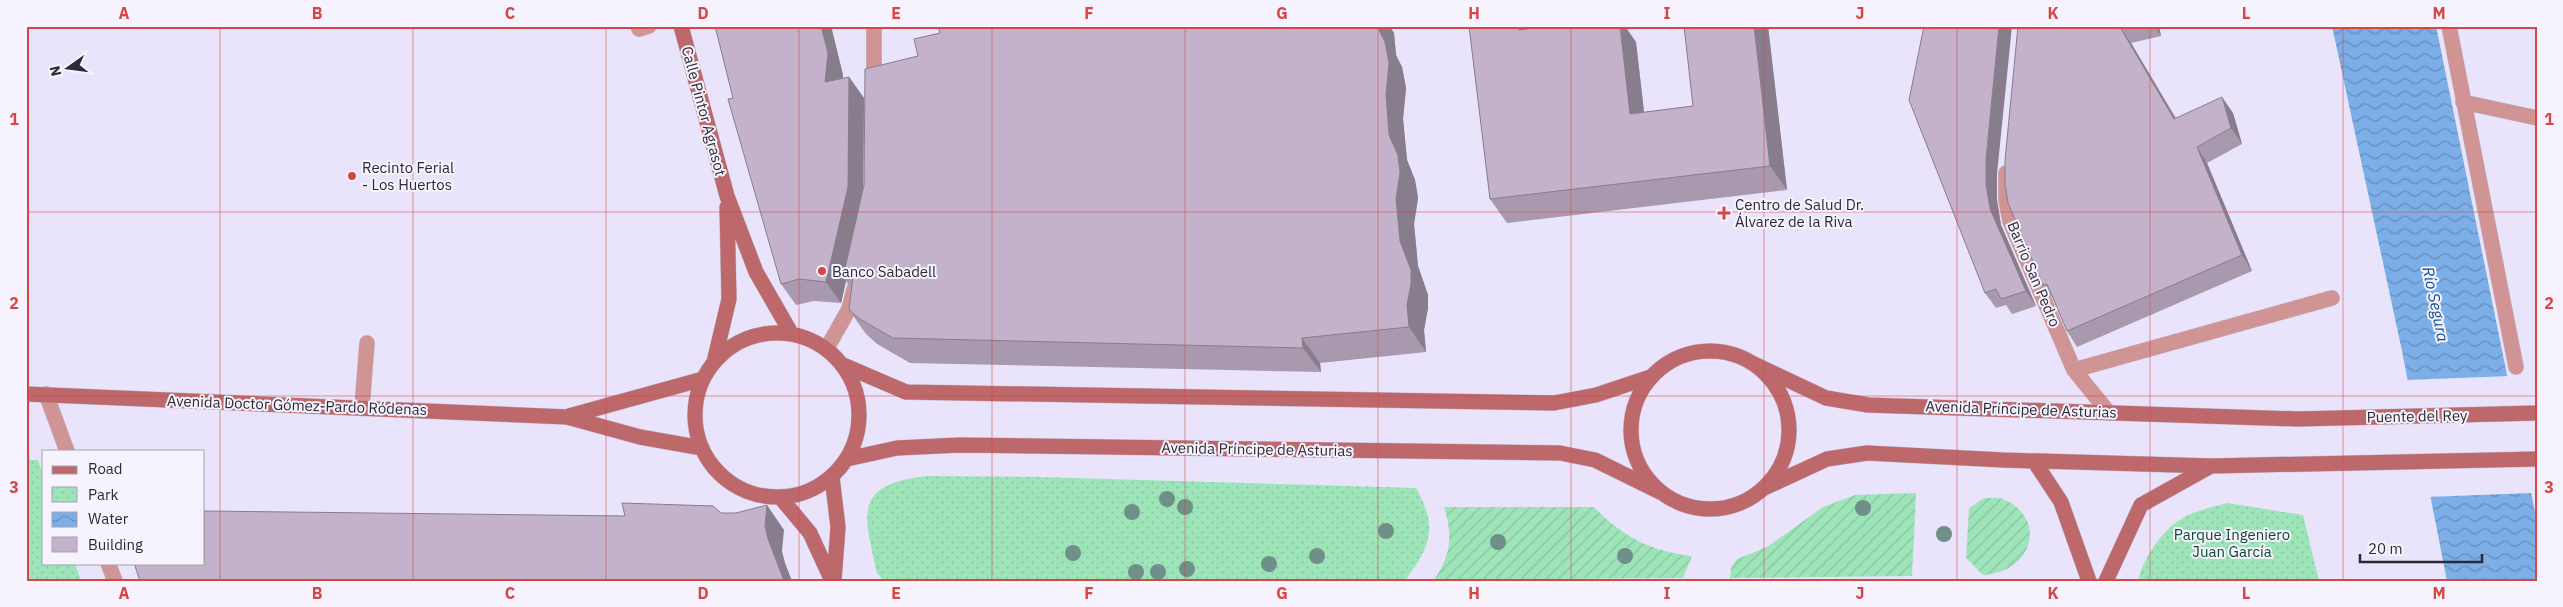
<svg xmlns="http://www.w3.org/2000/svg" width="2563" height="607" font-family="'IBM Plex Sans',sans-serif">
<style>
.park{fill:url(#park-dots)}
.garden{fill:url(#garden-furrows)}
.water{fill:url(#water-waves)}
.pier{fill:#e9e4fb}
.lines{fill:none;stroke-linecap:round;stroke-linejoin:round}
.lane-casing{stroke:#c3bfd3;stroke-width:16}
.street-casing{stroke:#c3bfd3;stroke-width:16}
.secondary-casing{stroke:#c3bfd3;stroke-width:16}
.lane{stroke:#cf9493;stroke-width:15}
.street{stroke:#cf9493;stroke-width:15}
.secondary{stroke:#bd696b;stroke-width:15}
.tree{fill:#708f89}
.wall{fill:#a899ae}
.shaded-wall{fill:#887d8d}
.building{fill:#c3b2ca;stroke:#887d8d}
.grid{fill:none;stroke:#d54645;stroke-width:1;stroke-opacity:0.55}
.poi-dot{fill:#d54645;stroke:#f6f3ff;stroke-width:2}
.labels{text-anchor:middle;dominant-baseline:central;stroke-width:4;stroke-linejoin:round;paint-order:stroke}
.street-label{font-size:15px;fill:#2d2a35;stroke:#f6f3ff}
.poi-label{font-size:15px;fill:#2d2a35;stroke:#f6f3ff;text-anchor:start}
.park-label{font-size:15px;fill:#0d492c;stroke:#f6f3ff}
.water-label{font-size:16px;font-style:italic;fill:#085196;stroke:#f6f3ff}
.neatline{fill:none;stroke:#d54645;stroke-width:2}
.grid-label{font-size:16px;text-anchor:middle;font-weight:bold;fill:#d54645}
</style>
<defs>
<pattern id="park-dots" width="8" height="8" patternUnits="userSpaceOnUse" patternTransform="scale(1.25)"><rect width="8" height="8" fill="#9ee4b9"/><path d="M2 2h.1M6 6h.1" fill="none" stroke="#88c4a0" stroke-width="1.8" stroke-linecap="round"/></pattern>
<pattern id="garden-furrows" width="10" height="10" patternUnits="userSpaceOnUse" patternTransform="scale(1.25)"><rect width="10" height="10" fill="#9ee4b9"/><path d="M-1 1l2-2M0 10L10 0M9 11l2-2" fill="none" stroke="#88c4a0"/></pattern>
<pattern id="water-waves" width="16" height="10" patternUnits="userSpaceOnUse" patternTransform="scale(1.25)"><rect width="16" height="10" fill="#7caee7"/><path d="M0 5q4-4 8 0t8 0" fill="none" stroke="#668ebc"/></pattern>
</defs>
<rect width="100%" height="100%" fill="#e9e4fb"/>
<path class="park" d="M26 460H38L44 477V563H75L81 581H26Z
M927 476 1039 477 1416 488C1437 525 1432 545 1406 579H882L877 573C864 515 852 484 927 476Z
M2227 503 2303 515 2319 581H2138C2144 555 2167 522 2193 513 2204 509 2216 506 2227 503Z"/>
<path class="garden" d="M1916 493 1912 576 1730 578 1731 568 1737 559 1767 547 1823 507 1855 495Z
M1984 498C1990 498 1998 497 2003 499 2049 519 2032 573 1983 575L1966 558 1969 508Z
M1444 507H1594C1623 537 1650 551 1692 556L1683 578 1434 580C1451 555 1453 536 1444 507Z"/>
<path class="water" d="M2332 26H2436L2537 522V581H2447L2402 351Z"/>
<path class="pier" d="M2510 376 2533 493 2427 497 2405 380Z"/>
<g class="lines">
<defs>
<path id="lane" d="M2449 26 2516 367
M639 29 649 26
M2463 102 2537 118
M362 407 367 343"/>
<path id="street" d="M874 88V26
M2006 173V200L2010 221 2074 370 2109 413
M827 348 849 309 854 289
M2074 370 2332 298
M46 394 67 451
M108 563 115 581"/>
<path id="secondary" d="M681 26 727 196 756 272 791 333
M695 415a82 82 0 1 1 164 0a82 82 0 1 1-164 0Z
M1631 430a79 79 0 1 1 158 0a79 79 0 1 1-158 0Z
M714 362 729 299 727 207
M1752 363 1826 398 1868 405 2298 419 2537 413
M843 365 906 392 1554 403 1596 395 1650 377
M26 394 567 417 640 437 702 448
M569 416 703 379
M847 459 897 448 960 445 1560 453 1595 460 1660 492
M2034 461 2061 502 2089 581
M832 477 838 527 834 581
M1762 489 1827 459 1867 453 2003 460 2211 466 2537 459
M780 497 810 533 832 581
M2106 581 2141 505 2211 466"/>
</defs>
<use href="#lane" class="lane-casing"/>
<use href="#street" class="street-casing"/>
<use href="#secondary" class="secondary-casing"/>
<use href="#lane" class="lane"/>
<use href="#street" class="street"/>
<use href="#secondary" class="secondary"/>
</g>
<g class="tree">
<circle cx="1167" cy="499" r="8"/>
<circle cx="1185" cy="507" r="8"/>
<circle cx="1863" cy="508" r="8"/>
<circle cx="1132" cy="512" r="8"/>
<circle cx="1386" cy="531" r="8"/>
<circle cx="1944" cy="534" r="8"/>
<circle cx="1498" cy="542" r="8"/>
<circle cx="1073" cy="553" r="8"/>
<circle cx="1317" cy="556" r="8"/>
<circle cx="1625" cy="556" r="8"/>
<circle cx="1269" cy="564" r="8"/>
<circle cx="1187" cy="569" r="8"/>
<circle cx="1136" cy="572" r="8"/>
<circle cx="1158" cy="572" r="8"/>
</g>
<path class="wall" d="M715 26H831L843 75 842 78 849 77 864 98 863 190 918 56 940 33 938 26H1389L1394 33 1396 55 1402 67 1406 88 1403 119 1407 160 1415 180 1418 198 1414 224 1418 266 1428 295V308L1424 330 1426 352 1320 363 1321 372 910 363 877 344 866 334 849 310 851 289 846 281 841 303 814 301 796 305 781 284Z
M1469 26H1532L1533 28 1636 42 1644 112 1693 106 1684 26H1768L1787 190 1507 223 1490 199Z
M2018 26H2159L2161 36 2131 43 2176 118 2233 113 2242 144 2207 163 2252 271 2077 347 2067 331 2054 300 2043 285Z
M1997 174V200L2001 225 2036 306 2012 314 2006 305 1996 308 1985 293Z"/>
<path class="shaded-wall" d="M821 26H831L843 75 840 104 825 82Z
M1378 26H1389L1394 33 1396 55 1402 67 1406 88 1403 119 1407 160 1415 180 1418 198 1414 224 1418 266 1428 295V308L1424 330 1426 352 1409 327Z
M1519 26H1532L1533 28 1519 30Z
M1620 26H1625L1636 42 1647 138 1630 114Z
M1754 26H1768L1787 190 1770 166Z
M1999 26H2012L1997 174V200L2001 225 2036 306 2026 291 1990 209 1986 184V159Z
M2155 26H2159L2161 36Z
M2120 27 2131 43 2185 135 2174 119Z
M849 77 864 98 863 208 843 277 846 281 841 303 826 282Z
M2222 97 2233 113 2242 144 2231 128Z
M2197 147 2207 163 2252 271 2242 255Z
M1302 338 1320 363 1321 372 1303 348Z
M767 505 784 530 782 551 785 563 792 581H784L768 539 765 526Z"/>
<path class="building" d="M715 26H821L828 53 825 82 849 77 848 187 826 282 799 279 781 284 728 99 733 98Z
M938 26H1378L1379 30 1385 42 1389 63 1386 94 1389 135 1398 155 1400 173 1396 199 1400 241 1411 270V284L1407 305 1409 327 1302 338 1303 348 893 338 860 319 849 310 853 276 843 277 864 185 865 69 918 56 914 39 940 33Z
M1469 26H1519V30L1548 26H1620L1630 114 1693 106 1684 26H1754L1770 166 1490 199Z
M1924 26H1999L1986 159V184L1990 209 2026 291 2001 299 1996 289 1985 293 1909 100Z
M2018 26H2125L2120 27 2174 119 2222 97 2231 128 2197 147 2242 255 2067 331 2047 284 2043 285 2008 203 2005 184V160Z
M622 503 713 506 721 513H736L767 505 765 526 768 539 784 581H140L134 563H204V511L625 516Z"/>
<path class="grid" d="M220 26V581M413 26V581M606 26V581M799 26V581M992 26V581M1185 26V581M1378 26V581M1571 26V581M1764 26V581M1957 26V581M2150 26V581M2343 26V581M26 212H2537M26 396H2537"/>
<g class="poi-dot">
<circle cx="352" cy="176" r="5"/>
<path d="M1721.5 205.5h5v5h5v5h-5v5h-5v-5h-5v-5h5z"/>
<circle cx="822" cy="271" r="5"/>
</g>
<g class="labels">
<g class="street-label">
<text transform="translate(704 111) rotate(75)">Calle Pintor Agrasot</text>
<text transform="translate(2034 274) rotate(67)">Barrio San Pedro</text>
<text transform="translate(297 405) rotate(2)">Avenida Doctor Gómez-Pardo Ródenas</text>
<text transform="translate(2021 409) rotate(2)">Avenida Príncipe de Asturias</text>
<text transform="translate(2417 416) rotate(-1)">Puente del Rey</text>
<text transform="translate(1257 449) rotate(1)">Avenida Príncipe de Asturias</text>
</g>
<g class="poi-label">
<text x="362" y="167">Recinto Ferial<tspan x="362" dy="17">- Los Huertos</tspan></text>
<text x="1735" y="204">Centro de Salud Dr.<tspan x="1735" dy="17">Álvarez de la Riva</tspan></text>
<text x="832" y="271">Banco Sabadell</text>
</g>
<g class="park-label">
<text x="2232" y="534">Parque Ingeniero<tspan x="2232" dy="17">Juan García</tspan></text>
</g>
<g class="water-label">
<text transform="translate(2436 304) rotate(78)">Río Segura</text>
</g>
</g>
<rect width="2563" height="607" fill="none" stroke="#f6f3ff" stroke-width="55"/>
<rect x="42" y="450" width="162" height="115" fill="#f6f3ff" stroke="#a6a3ae"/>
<rect x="52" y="466" width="25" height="8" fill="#bd696b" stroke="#a6a3ae"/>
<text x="88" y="474" font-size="15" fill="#2d2a35">Road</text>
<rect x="52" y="487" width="25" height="15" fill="url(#park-dots)" stroke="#a6a3ae"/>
<text x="88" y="500" font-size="15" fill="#2d2a35">Park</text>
<rect x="52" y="512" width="25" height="15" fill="url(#water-waves)" stroke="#a6a3ae"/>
<text x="88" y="524" font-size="15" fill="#2d2a35">Water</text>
<rect x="52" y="537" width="25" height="15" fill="#c3b2ca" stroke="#a6a3ae"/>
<text x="88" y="550" font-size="15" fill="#2d2a35">Building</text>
<g transform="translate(68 68) rotate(256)" stroke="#f6f3ff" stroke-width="4" paint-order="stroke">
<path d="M0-4L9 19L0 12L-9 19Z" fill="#2d2a35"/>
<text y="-8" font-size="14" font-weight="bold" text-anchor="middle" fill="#2d2a35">N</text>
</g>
<path d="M2360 554v8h122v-8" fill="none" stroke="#2d2a35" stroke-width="2.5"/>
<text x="2368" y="554" font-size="15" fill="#2d2a35" stroke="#f6f3ff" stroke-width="4" paint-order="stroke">20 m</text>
<rect x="28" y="28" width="2508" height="552" class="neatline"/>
<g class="grid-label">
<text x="124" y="19">A</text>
<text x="317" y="19">B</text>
<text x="510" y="19">C</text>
<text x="703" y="19">D</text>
<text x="896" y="19">E</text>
<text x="1089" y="19">F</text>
<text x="1282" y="19">G</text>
<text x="1474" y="19">H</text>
<text x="1667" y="19">I</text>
<text x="1860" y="19">J</text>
<text x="2053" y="19">K</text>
<text x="2246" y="19">L</text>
<text x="2439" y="19">M</text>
<text x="14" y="125">1</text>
<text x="2549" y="125">1</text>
<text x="14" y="309">2</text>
<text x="2549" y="309">2</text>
<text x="14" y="493">3</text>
<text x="2549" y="493">3</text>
<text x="124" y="599">A</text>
<text x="317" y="599">B</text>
<text x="510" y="599">C</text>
<text x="703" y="599">D</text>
<text x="896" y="599">E</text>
<text x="1089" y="599">F</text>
<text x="1282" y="599">G</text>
<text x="1474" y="599">H</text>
<text x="1667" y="599">I</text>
<text x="1860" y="599">J</text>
<text x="2053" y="599">K</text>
<text x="2246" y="599">L</text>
<text x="2439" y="599">M</text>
</g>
</svg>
